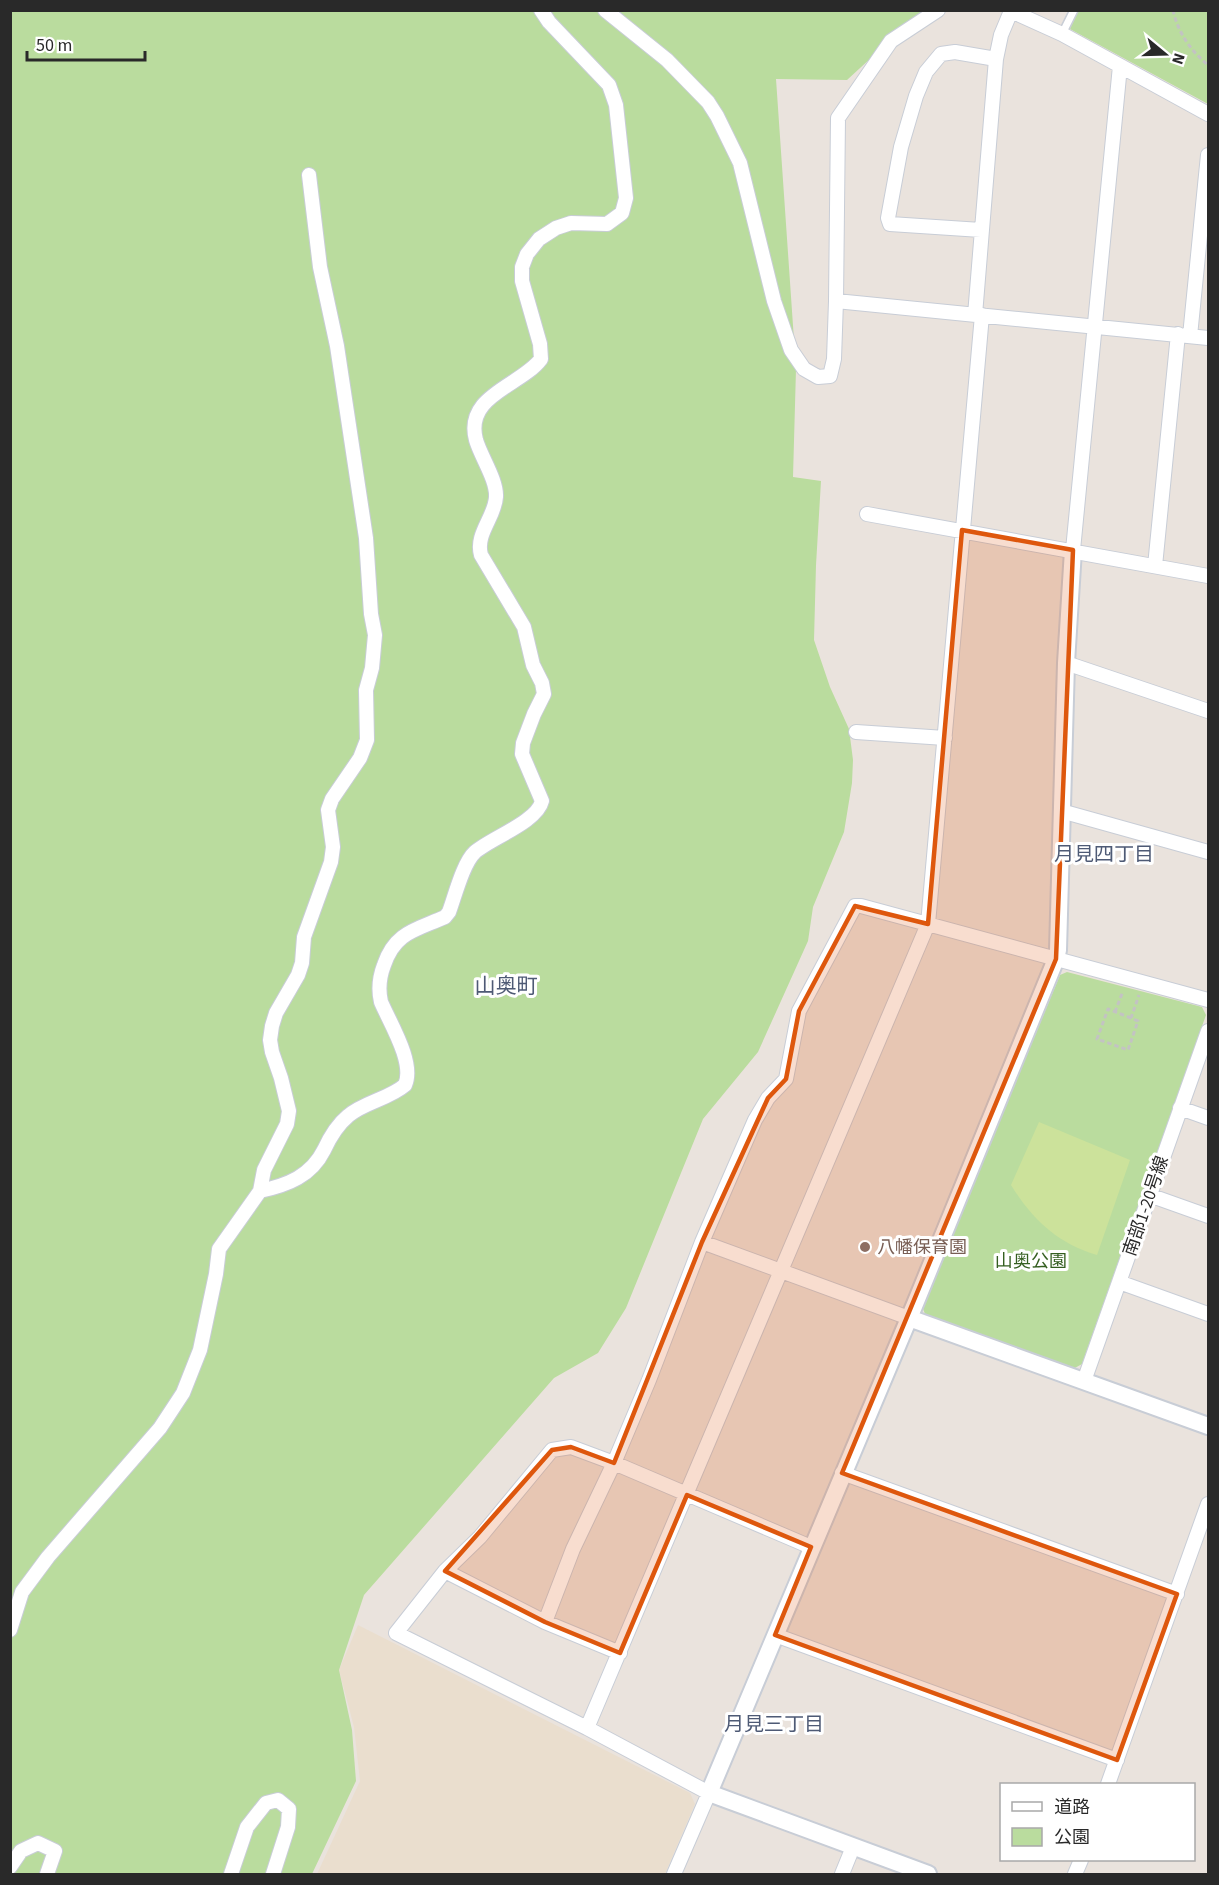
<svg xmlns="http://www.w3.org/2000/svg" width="1219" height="1885" font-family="'Source Sans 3','Noto Sans JP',sans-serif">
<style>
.education{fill:#eadece}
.green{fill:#badc9e}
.pitch{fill:#cce29b}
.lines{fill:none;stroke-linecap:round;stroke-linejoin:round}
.service-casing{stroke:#c8cdd6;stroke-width:10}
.minor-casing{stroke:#c8cdd6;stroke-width:16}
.tertiary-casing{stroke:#c8cdd6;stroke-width:20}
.path{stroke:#c3c3c3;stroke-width:3;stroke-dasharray:4.5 3;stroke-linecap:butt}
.service{stroke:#fff;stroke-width:7}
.minor{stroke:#fff;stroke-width:14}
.tertiary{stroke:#fff;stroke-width:16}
.marked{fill:#de570d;fill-opacity:0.2;stroke:#de570d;stroke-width:4.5;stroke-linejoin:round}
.education-dot{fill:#8d6e63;stroke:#fff;stroke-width:2}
.labels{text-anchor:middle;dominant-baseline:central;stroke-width:6;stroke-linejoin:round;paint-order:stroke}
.street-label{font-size:18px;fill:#292929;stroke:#fff}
.education-label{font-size:18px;fill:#785e54;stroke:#fff;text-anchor:start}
.park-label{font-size:18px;fill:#355f21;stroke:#fff}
.neighbourhood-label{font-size:20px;fill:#4e5a75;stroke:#fff}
.quarter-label{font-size:21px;fill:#4e5a75;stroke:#fff}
</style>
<rect width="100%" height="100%" fill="#eae3dd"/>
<path class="education" d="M358 1625 690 1793 695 1804 665 1874H317L360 1781 354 1727 339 1670Z"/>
<path class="green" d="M11 11H922L847 80 776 79 796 369 793 477 821 481 816 565 814 640 830 687 849 729 853 760 852 783 844 832 813 907 808 941 758 1052 703 1119 626 1308 598 1353 554 1378 364 1595 339 1670 352 1730 356 1781 312 1874H11Z
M1078 11H1208V104L1070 29Z
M1067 972 1202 1007 1206 1015 1082 1364 1073 1369 925 1314 922 1306 1060 975Z"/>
<path class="pitch" d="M1039 1122 1130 1160 1097 1255C1058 1244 1032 1219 1011 1185Z"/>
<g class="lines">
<defs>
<path id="service" d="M1062 34 1074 10"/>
<path id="minor" d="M605 10 667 60 708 102 717 116 740 163 774 301 791 350 804 369 818 377 830 376 834 359 836 301
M938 10 891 41 838 118 836 301 1208 338
M981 230 890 224 888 218 901 147 916 96 926 72 941 54 955 52 996 59
M975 315 996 59 1001 35 1011 11 1062 34 1208 114
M1190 336 1208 155
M867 514 1208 576
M1073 550 1120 66
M1155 566 1178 334
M1066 663 1208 711
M856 732 945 738
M1061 811 1208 852
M1180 1108 1208 1118
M260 1191C288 1185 311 1176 324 1150 330 1137 337 1125 348 1116 364 1102 389 1099 405 1085 415 1063 390 1023 381 1002 378 989 379 978 384 965 395 932 416 930 445 917L449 912C455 896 463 863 475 852 491 838 537 822 542 801L522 754 523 743 534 714 544 694 542 683 533 665 524 627 481 555C475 534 495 517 496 497 497 480 481 457 476 440 464 395 521 386 541 359L540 344 522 281V267L527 254 539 239 556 228 571 223 607 224 622 213 626 198 616 105 609 85 549 22 541 10
M1149 1195 1208 1216
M702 1242 909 1318
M1119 1282 1208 1314
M1084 1381 1208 1031
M842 1473 1177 1594
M445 1571 545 1622 620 1653
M545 1622 573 1549 614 1463 649 1380 702 1242 755 1120 768 1098 786 1079 799 1011 855 906H861L1208 1000
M10 1630 22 1592 48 1557 160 1428 183 1393 200 1350 216 1274 219 1249 260 1191 264 1170 287 1124 289 1111 281 1078 272 1052 270 1040 272 1026 276 1013 298 975 302 963 304 937 331 862 333 847 328 810 332 799 360 758 367 740 366 690 372 668 375 635 371 614 366 538 337 346 320 267 309 175
M775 1635 1117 1760
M587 1728 928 924 982 315
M1108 1784 1208 1504
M10 1867 21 1851 38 1843 55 1851 47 1874
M231 1874 247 1827 266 1803 278 1800 289 1809 288 1827 273 1874
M674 1874 709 1793 587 1728 396 1633 445 1571 480 1537 552 1450 571 1447 614 1463 811 1547
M842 1874 853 1847
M1075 1874 1081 1860"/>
<path id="tertiary" d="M909 1318 1208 1426
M928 1874 709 1793 915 1304 1056 959 1058 950 1066 663 1073 550"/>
</defs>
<use href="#service" class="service-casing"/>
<use href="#minor" class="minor-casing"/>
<use href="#tertiary" class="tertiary-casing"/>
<path class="path" d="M1173 10C1178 33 1191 51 1208 65
M1115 1012 1123 991
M1131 1018 1108 1009 1097 1039 1128 1050 1138 1021 1131 1018 1139 995"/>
<use href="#service" class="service"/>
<use href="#minor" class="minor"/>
<use href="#tertiary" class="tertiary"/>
</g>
<path class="marked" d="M962 530 1073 550 1056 959 842 1473 1177 1594 1117 1760 775 1635 811 1547 687 1495 620 1653 545 1622 445 1571 552 1450 571 1447 614 1463 702 1242 768 1098 786 1079 799 1011 855 906 928 924Z"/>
<circle class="education-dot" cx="865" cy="1247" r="6"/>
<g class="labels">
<g class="street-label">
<text transform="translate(1146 1206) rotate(-71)">南部1-20号線</text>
</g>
<g class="education-label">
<text x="877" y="1247">八幡保育園</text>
</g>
<g class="park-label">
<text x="1031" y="1261">山奥公園</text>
</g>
<g class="neighbourhood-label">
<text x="1104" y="855">月見四丁目</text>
<text x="774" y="1725">月見三丁目</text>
</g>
<g class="quarter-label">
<text x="506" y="986">山奥町</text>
</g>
</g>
<rect width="1219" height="1885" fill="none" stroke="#292929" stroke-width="24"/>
<rect x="1000" y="1783" width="195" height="78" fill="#ffffff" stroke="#a9a9a9" stroke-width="1.5"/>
<rect x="1012" y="1802" width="30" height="9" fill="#ffffff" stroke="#a9a9a9" stroke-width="1.5"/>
<text x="1054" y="1813" font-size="18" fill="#292929">道路</text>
<rect x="1012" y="1828" width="30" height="18" fill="#badc9e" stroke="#a9a9a9" stroke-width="1.5"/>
<text x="1054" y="1843" font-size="18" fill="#292929">公園</text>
<g transform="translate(1165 54) rotate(109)" stroke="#ffffff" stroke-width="4.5" paint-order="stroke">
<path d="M0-4.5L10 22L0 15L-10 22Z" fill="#292929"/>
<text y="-9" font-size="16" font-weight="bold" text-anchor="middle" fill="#292929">N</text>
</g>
<path d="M27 51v9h118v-9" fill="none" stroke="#292929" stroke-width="3"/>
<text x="36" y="51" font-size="18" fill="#292929" stroke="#ffffff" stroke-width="4.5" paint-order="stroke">50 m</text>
</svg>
